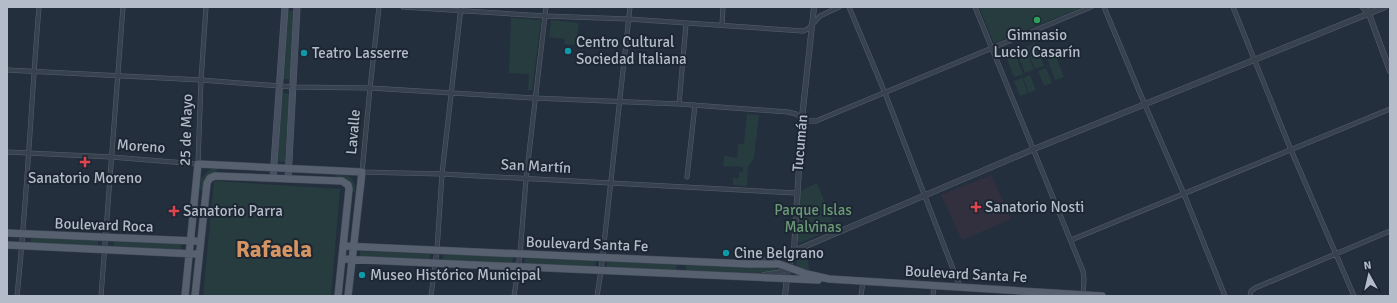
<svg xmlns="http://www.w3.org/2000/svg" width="1397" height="303" font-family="Signika,sans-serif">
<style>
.medical{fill:#32303f}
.green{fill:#263c3f}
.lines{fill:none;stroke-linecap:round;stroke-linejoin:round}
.minor-casing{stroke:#565f6c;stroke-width:5}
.tertiary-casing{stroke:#565f6c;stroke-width:6}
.secondary-casing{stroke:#565f6c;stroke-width:7}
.primary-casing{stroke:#414a57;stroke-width:8}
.minor{stroke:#38414e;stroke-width:4}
.tertiary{stroke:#38414e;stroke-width:5}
.secondary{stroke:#465061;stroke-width:6}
.primary{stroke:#56606e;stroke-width:7}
.leisure-dot{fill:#2e9e5b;stroke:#1d2633;stroke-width:1.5}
.culture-dot{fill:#0f9aa8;stroke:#1d2633;stroke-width:1.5}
.health-dot{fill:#e0444e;stroke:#1d2633;stroke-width:1.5}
.labels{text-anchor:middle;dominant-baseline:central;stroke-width:4;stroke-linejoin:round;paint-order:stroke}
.poi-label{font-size:15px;fill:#b4bcc9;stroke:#1d2633;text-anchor:start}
.street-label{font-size:15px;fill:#b4bcc9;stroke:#1d2633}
.park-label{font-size:15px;fill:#6b9a76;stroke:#1d2633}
.town-label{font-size:23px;font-weight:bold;fill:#d59563;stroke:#1d2633}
</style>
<rect width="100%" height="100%" fill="#242f3e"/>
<path class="medical" d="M991 175 1011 219 962 240 941 195Z"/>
<path class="green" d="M979 7H1083L994 43Z
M287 11H294L290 79H283Z
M511 18 541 20 532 90H528L529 74 509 73Z
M551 20 579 23 576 45 564 44 565 39 549 37Z
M1035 43 1044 66 1035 69 1026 47Z
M1025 47 1034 70 1025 73 1016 51Z
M1014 51 1023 74 1014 77 1005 55Z
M1055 54 1064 77 1055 80 1047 58Z
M1046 68 1052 83 1044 86 1038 71Z
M1030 75 1036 90 1029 93 1023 78Z
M1022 78 1028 93 1020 96 1014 81Z
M282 93 289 94 285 162 278 161Z
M747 114 759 115 754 158 748 167 747 186 733 185V178H739V172H743V167L723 166 724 156 737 158 738 144H744Z
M211 169H218L204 189 200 191 201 178Z
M335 175C349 175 356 177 355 193L338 179Z
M214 181 340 189 331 296H203Z
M817 183 835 228 800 243 796 240 797 193Z
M31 237 98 240V247L31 244Z
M114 241 181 244V251L113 248Z
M360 251 430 254V260L360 257Z
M807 251 809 271 798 267 796 264 798 257Z
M443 254 513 257 512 264 443 260Z
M525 258 595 261V267L525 264Z
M607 261 677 264 676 271 607 267Z
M686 265 754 268 774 266 777 270 775 271 756 273 752 274 686 271Z"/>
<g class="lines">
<defs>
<path id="minor" d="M379 7 370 88 362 172 442 174 796 193
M403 7 545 16 628 19 803 31 808 29 820 16 839 7
M849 7 885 93 960 287
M975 7 1083 271 1084 279 1083 296
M1104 7 1145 105 1184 194 1225 296
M1233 7 1291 150 1354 296
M722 25 723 7
M7 70 201 80 293 87 370 88 534 98 679 104 788 112 796 114 806 121H816L1091 7
M679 104 686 24
M7 152 111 157 198 164 201 80 206 7
M687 177 695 105
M1071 240 1390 109
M17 296C27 200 31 103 39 7
M101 296 123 7
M431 296 437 250 442 174 461 7
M514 296 520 254 526 179 546 7
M597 296 601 271 630 7
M861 296 863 281
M933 296 934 286
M1250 296 1251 291 1255 288 1390 231"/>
<path id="tertiary" d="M1363 7 1369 14 1390 71
M1369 14 1372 7
M761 262 794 251 1034 149 1385 7
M764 275 777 273 788 268
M785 296 788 268 794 251 802 118 814 7"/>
<path id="secondary" d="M273 178 285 7
M288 179 297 7"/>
<path id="primary" d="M7 233 195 241
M7 245 195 254
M343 246 749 264H779L807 274 829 279 1102 296
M342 259 818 280
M185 296 198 164 362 172 348 296
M195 296 207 183 210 178 215 176 342 181 348 185 349 189 338 296"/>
</defs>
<use href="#minor" class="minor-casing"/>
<use href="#tertiary" class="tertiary-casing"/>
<use href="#secondary" class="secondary-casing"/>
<use href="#primary" class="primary-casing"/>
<use href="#minor" class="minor"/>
<use href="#tertiary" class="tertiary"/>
<use href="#secondary" class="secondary"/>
<use href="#primary" class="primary"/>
</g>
<circle class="leisure-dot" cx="1037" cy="20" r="4"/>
<g class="culture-dot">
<circle cx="568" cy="51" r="4"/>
<circle cx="304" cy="53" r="4"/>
<circle cx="726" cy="253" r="4"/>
<circle cx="362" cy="275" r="4"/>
</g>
<g class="health-dot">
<path d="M83 156h4v4h4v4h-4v4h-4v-4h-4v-4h4z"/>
<path d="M974 201h4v4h4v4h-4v4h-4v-4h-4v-4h4z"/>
<path d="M172 205h4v4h4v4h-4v4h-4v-4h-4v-4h4z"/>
</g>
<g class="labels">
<g class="poi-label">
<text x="1037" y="35" text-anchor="middle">Gimnasio<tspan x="1037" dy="17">Lucio Casarín</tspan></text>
<text x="576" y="42">Centro Cultural<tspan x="576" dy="17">Sociedad Italiana</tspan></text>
<text x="312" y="53">Teatro Lasserre</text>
<text x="85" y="178" text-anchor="middle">Sanatorio Moreno</text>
<text x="985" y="207">Sanatorio Nosti</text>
<text x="183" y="211">Sanatorio Parra</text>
<text x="734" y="253">Cine Belgrano</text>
<text x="370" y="275">Museo Histórico Municipal</text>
</g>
<g class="street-label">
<text transform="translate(186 130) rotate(-88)">25 de Mayo</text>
<text transform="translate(353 132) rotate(-85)">Lavalle</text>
<text transform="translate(800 143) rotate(-85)">Tucumán</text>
<text transform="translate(141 146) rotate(4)">Moreno</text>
<text transform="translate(536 166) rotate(3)">San Martín</text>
<text transform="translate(104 225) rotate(2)">Boulevard Roca</text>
<text transform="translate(587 244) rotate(2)">Boulevard Santa Fe</text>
<text transform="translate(966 274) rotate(3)">Boulevard Santa Fe</text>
</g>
<g class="park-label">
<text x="813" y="210">Parque Islas<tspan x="813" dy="17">Malvinas</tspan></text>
</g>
<g class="town-label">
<text x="274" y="249">Rafaela</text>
</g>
</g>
<rect width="1397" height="303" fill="none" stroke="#b4bcc9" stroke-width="16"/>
<g transform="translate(1369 275) rotate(352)" stroke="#1d2633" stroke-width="3" paint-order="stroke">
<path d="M0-3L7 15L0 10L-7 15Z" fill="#b4bcc9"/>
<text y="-6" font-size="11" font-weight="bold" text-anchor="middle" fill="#b4bcc9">N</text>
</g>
</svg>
